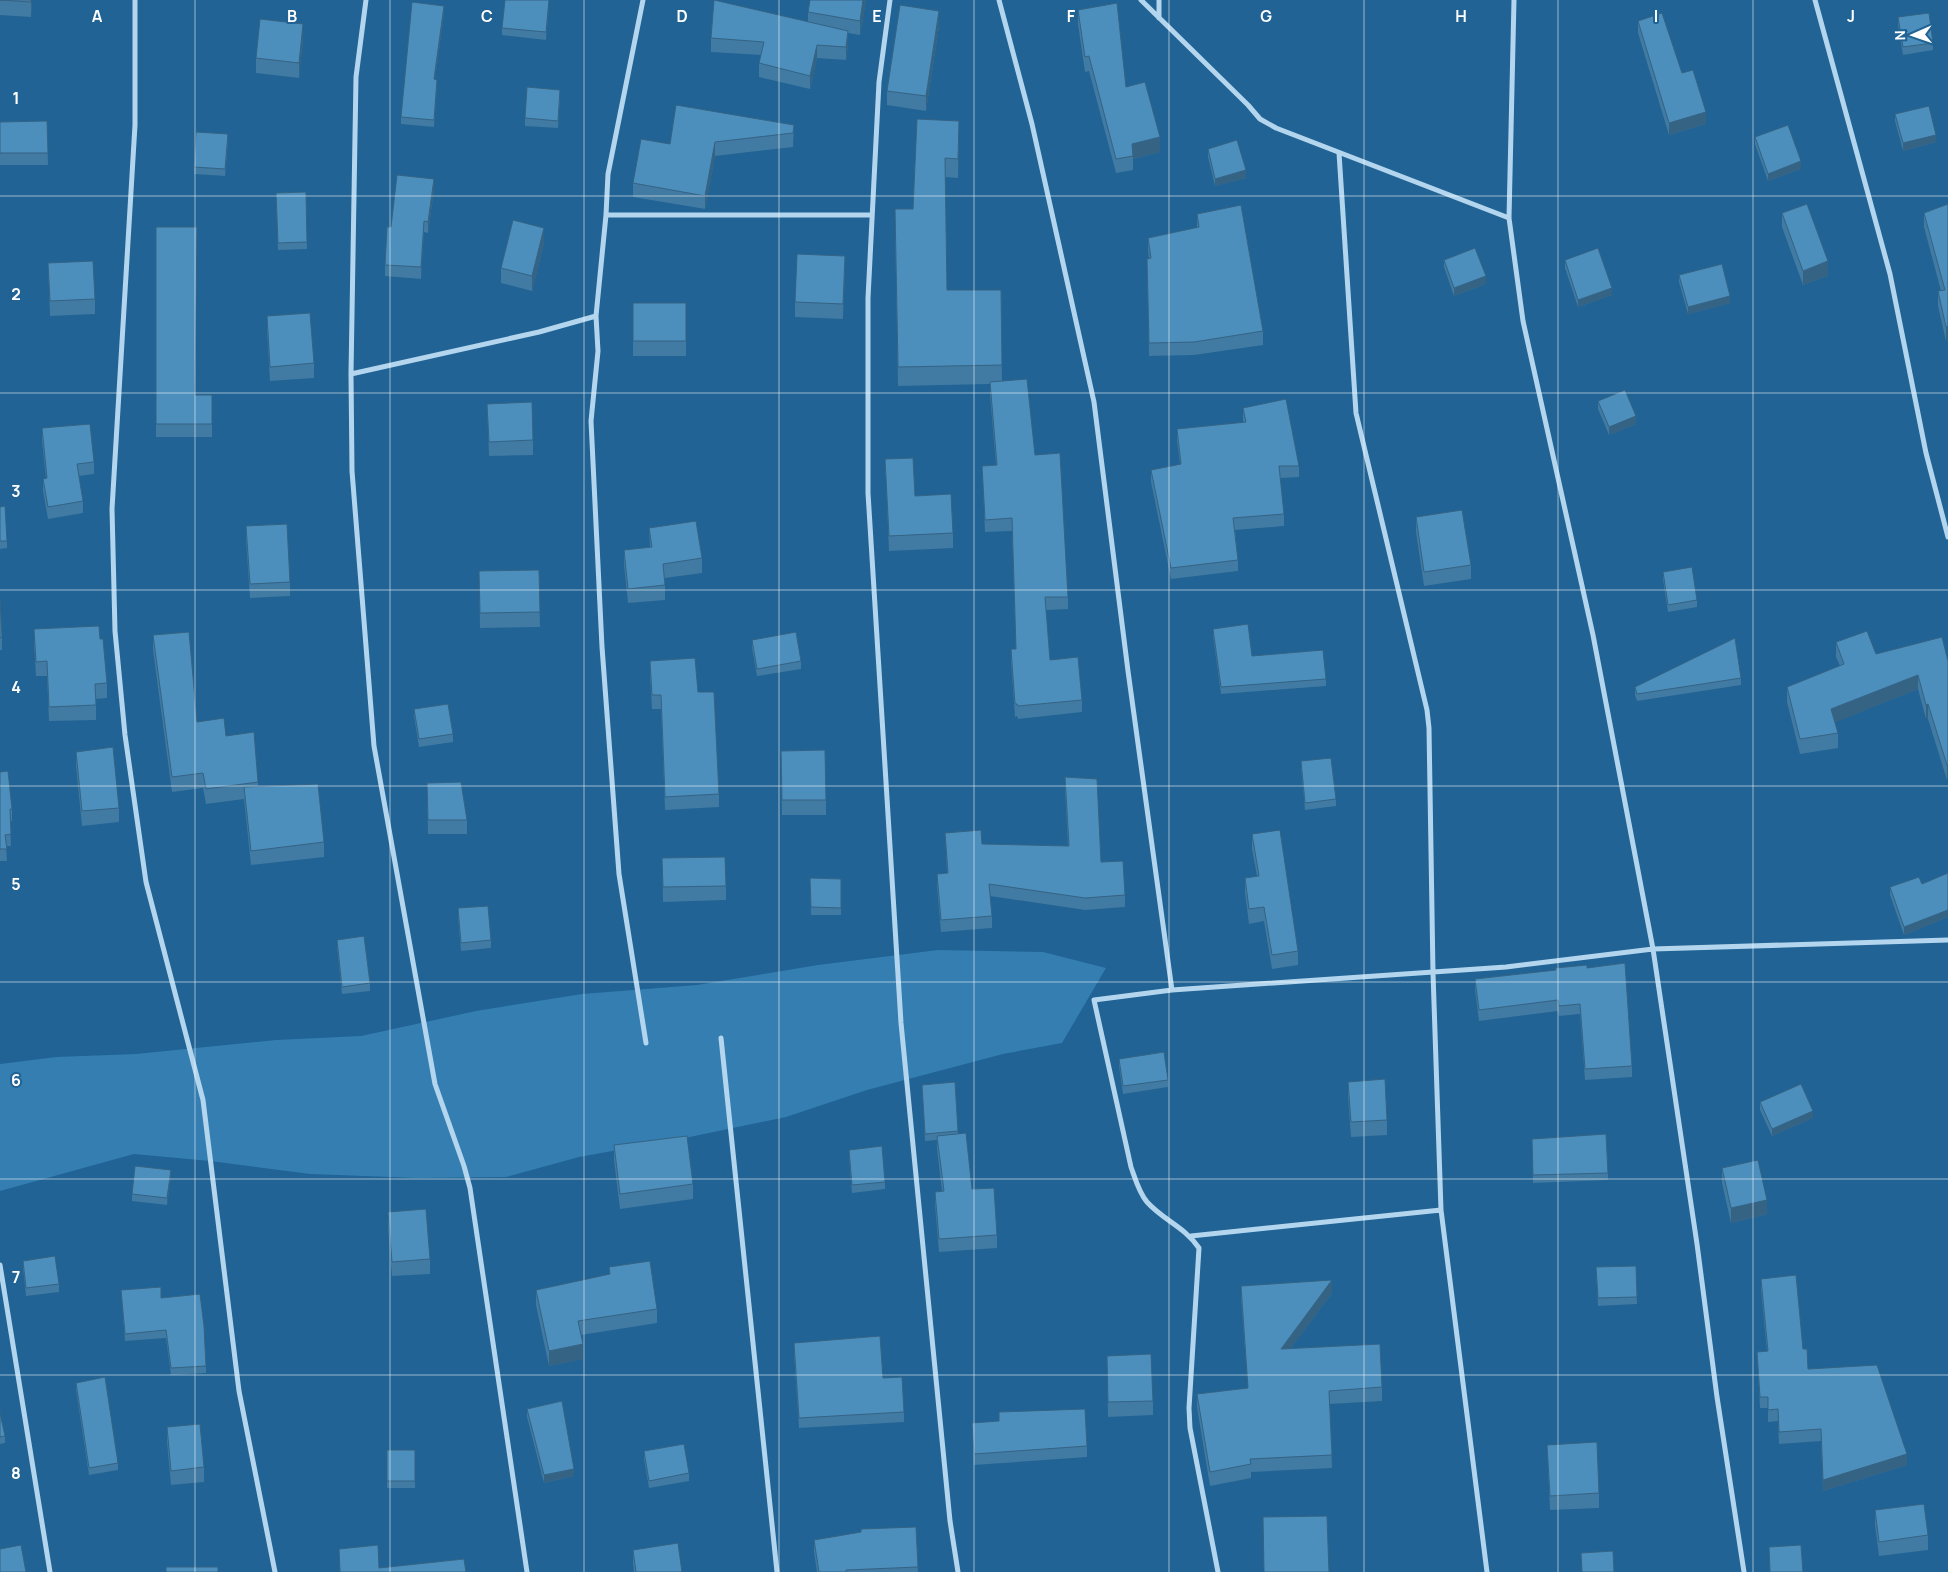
<svg xmlns="http://www.w3.org/2000/svg" width="1948" height="1572" font-family="Manrope,sans-serif">
<style>
.green{fill:#347eb1}
.lines{fill:none;stroke-linecap:round;stroke-linejoin:round}
.minor{stroke:#b3d6ee;stroke-width:5}
.wall{fill:#417aa2}
.shaded-wall{fill:#356384}
.building{fill:#4c8ebc;stroke:#356384}
.grid{fill:none;stroke:#fff;stroke-width:1;stroke-opacity:0.55}
.grid-label{font-size:16px;text-anchor:middle;font-weight:bold;fill:#fff;stroke:#206394;stroke-width:4;stroke-linejoin:round;paint-order:stroke}
</style>
<rect width="100%" height="100%" fill="#206394"/>
<path class="green" d="M938 950 1043 952 1106 968 1062 1043 1003 1054 867 1090 786 1117 685 1138 579 1157 506 1177 417 1178 310 1174 210 1161 134 1154 0 1191V1064L56 1057 136 1054 276 1040 361 1036 476 1011 582 994 697 985 818 965Z"/>
<g class="lines">
<path class="minor" d="M135 0V125L112 509 115 631 125 735 146 882 203 1100 239 1391 275 1572
M366 0 356 77 351 374 352 471 374 746 435 1084 464 1166 470 1188 527 1572
M643 0 608 174 606 215 596 316 598 351 591 421 602 647 619 874 646 1043
M890 0 879 82 868 298V493L901 1023 950 1521 958 1572
M999 0 1032 124 1094 402 1128 671 1172 990
M1141 0 1248 105 1260 119 1276 128 1509 218
M1514 0 1509 218 1523 321 1593 635 1653 949 1697 1244 1717 1397 1744 1572
M1815 0 1890 274 1926 453 1948 537
M1159 18V0
M1339 153 1356 413 1427 710 1429 728 1433 973 1441 1210 1487 1572
M606 215H872
M351 374 539 332 596 316
M721 1038 777 1572
M1191 1236 1441 1210
M0 1265 50 1572
M1218 1572 1190 1428 1189 1408 1199 1248C1185 1227 1163 1220 1147 1202 1139 1193 1135 1178 1131 1167L1094 1000 1172 990 1506 967 1653 949 1948 940"/>
</g>
<path class="wall" d="M0 0H32L31 17 0 15Z
M866 0 860 35 848 33V45L846 60 817 58 810 89 759 77V63L761 55 711 52V38L808 22V12Z
M549 6 546 40 502 35V28Z
M1078 10 1126 87 1160 152 1133 159V170L1116 173 1089 71 1085 72 1078 24Z
M444 13 435 79 437 87 434 127 401 124V117Z
M1898 17 1933 43V50L1903 55 1898 25Z
M1638 21 1682 73 1706 124 1669 135 1638 33Z
M939 26 926 111 887 105V91Z
M303 38 299 78 256 73V58Z
M560 97 558 128 525 126V118Z
M1895 114 1936 142 1903 151 1895 121Z
M917 119 959 140 958 178 945 177 947 290H1001L1002 381 1035 455 1068 597V609L1046 610 1050 660 1082 700V712L1018 719 1017 716 1015 717 1011 662V649H1016L1012 531 985 532 982 466 996 465 990 395V384L898 386 895 228 913 209Z
M47 121 48 165H0V122Z
M794 125 793 147 715 156 705 209 633 197V183L670 144Z
M1755 137 1801 169 1768 181 1755 144Z
M228 141 225 176 194 174V167Z
M1208 149 1246 178 1215 186 1208 157Z
M434 190 428 233 424 232 421 279 385 276V265L391 227Z
M306 192 307 249 278 250 276 193Z
M1948 204V341H1946L1938 306V291H1941L1924 227V213Z
M1782 213 1828 276 1803 285 1782 227Z
M1197 214 1263 331V345L1194 355 1149 356 1147 259 1149 258 1148 251V238L1197 228Z
M156 227 195 395H212V437H156Z
M544 243 532 291 501 283V268Z
M1444 260 1486 284 1454 296 1444 267Z
M1565 260 1612 295 1578 307 1565 268Z
M48 263 95 299V314L50 316Z
M845 271 843 319 795 317V302Z
M1679 275 1730 303 1688 314 1679 282Z
M633 303H686V356H633Z
M267 316 314 363V378L270 381 267 331Z
M1598 401 1636 424 1609 435 1598 409Z
M487 404 533 440V455L489 456Z
M1243 408 1299 466V477L1280 478 1284 514V526L1235 530 1238 560V571L1171 579 1151 482V470L1180 464 1177 441V429L1243 423Z
M42 428 94 462V474L79 476 83 501V513L48 519 43 491V479H46L42 441Z
M885 459 915 496 953 533V548L889 551Z
M0 507 7 541V548L0 549Z
M1416 517 1471 565V579L1424 586 1416 532Z
M246 526 290 582V596L250 598 246 540Z
M649 528 702 558V573L665 578V600L628 603 624 565V550L650 548Z
M539 570 540 627 480 628 479 571Z
M1663 572 1697 600V607L1668 612 1663 580Z
M0 598 2 637V650H0Z
M34 629 100 639 107 683V698L96 699V720L49 721 47 676H36L34 644Z
M1213 629 1252 656 1326 679V686L1221 694 1213 636Z
M153 635 197 722 226 736 258 782V786L324 842V857L251 865 244 799 206 804 203 788 172 792 153 650Z
M752 640 801 661V669L757 676 752 648Z
M1836 642 1876 654 1948 661 1947 780 1928 719H1926L1918 689 1835 722 1838 733V748L1800 754 1787 702V687L1840 666 1836 657Z
M650 661 698 692 719 794V807L665 810 661 709H652L650 675Z
M1741 678V685L1637 701 1635 695V687Z
M414 709 453 734V742L419 747 414 716Z
M76 752 119 808V822L82 826 76 766Z
M1301 761 1336 799V806L1305 810 1301 768Z
M781 765 826 800V815H782Z
M0 772 12 809V821H10L11 846H6L7 861H0Z
M1065 777 1101 862 1125 895V907L1085 910 990 896 992 916V928L941 932 937 886V874L947 873 945 833 982 844 1068 846 1065 789Z
M427 783 467 820V834H428Z
M1252 834 1298 951V965L1272 969 1264 921 1249 924 1245 893V878L1257 876 1252 849Z
M662 858 726 886V900L663 902Z
M1948 873V917L1904 935 1890 895V887L1922 884Z
M810 878 841 879V915H811Z
M458 908 491 940V948L461 951 458 916Z
M337 940 370 983V991L342 994 337 947Z
M1587 968 1632 1066V1077L1585 1080 1580 1014 1559 1016 1558 1011 1479 1021 1475 990V979Z
M1119 1059 1168 1080V1087L1123 1094 1119 1066Z
M955 1082 958 1134 972 1189 997 1235V1248L939 1252 935 1205V1192L942 1191 937 1149V1140L925 1141 922 1085Z
M1348 1082 1387 1120V1135L1351 1137 1348 1096Z
M1760 1102 1813 1118 1772 1136 1760 1110Z
M614 1145 693 1184V1199L620 1209 614 1160Z
M1532 1146 1608 1173V1180L1533 1183Z
M849 1150 885 1182V1189L852 1193 849 1157Z
M1722 1168 1767 1214 1731 1223 1722 1183Z
M171 1177 167 1205 132 1201V1194Z
M388 1212 430 1259V1274L392 1276 388 1227Z
M23 1261 59 1284V1292L26 1296 23 1268Z
M1636 1266 1637 1304 1598 1306 1596 1267Z
M609 1267 657 1309V1323L581 1335 583 1359 549 1366 536 1305V1290L609 1275Z
M1761 1279 1803 1349 1808 1369 1907 1465 1823 1491 1821 1441 1779 1444 1778 1421 1768 1422V1408H1760L1757 1352 1767 1351 1761 1290Z
M1241 1286 1332 1293 1291 1348 1382 1387V1401L1330 1404 1332 1468 1251 1472V1478L1210 1486 1197 1407V1394L1248 1388 1241 1299Z
M121 1290 161 1298 206 1366V1373L171 1375 166 1338 125 1341Z
M794 1343 904 1412V1422L799 1428 794 1354Z
M1107 1356 1153 1401V1415L1108 1417Z
M76 1383 118 1463V1470L89 1475 76 1390Z
M527 1409 574 1476 544 1483 527 1417Z
M0 1413 5 1436V1443L0 1444Z
M999 1421 1087 1446V1457L974 1465 972 1423Z
M167 1427 204 1467V1482L171 1485 167 1442Z
M1547 1445 1599 1493V1508L1550 1510Z
M387 1450H415V1488H387Z
M644 1451 689 1473V1481L649 1488 644 1459Z
M1875 1510 1928 1535V1550L1879 1556 1875 1525Z
M916 1527 918 1572H817L814 1552V1540Z
M633 1550 682 1572H634L633 1564Z"/>
<path class="shaded-wall" d="M31 0H32L31 17Z
M549 0V6L546 40V32Z
M863 0H866L860 35V21Z
M444 6V13L434 87V79Z
M939 11V26L926 111V96Z
M303 24V38L299 78V63Z
M848 31V45L846 60V47Z
M817 45V58L810 89V76Z
M437 80V87L434 127V120Z
M1706 112V124L1669 135V123Z
M959 121V140L958 178V159Z
M1936 135V142L1903 151V143Z
M1160 137V152L1133 159 1132 144Z
M715 142V156L705 209V196Z
M1801 161V169L1768 181V174Z
M1246 170V178L1215 186V179Z
M434 179V190L428 233V222Z
M424 221V232L421 279V267Z
M544 228V243L532 291V276Z
M845 256V271L843 319V304Z
M1828 261V276L1803 285V271Z
M1486 276V284L1454 296V288Z
M1612 288V295L1578 307V300Z
M1730 296V303L1688 314V307Z
M1948 326V341H1946V327Z
M1636 416V424L1609 435V427Z
M1918 675V689L1831 724V709Z
M1928 704V719H1926V705Z
M1947 765H1948V779L1947 780Z
M1948 910V917L1904 935V927Z
M1813 1111V1118L1772 1136V1129Z
M171 1170V1177L167 1205V1198Z
M1767 1200V1214L1731 1223V1208Z
M1332 1280V1293L1281 1362V1349Z
M583 1344V1359L549 1366V1351Z
M1907 1454V1465L1823 1491V1480Z
M574 1469V1476L544 1483V1475Z"/>
<path class="building" d="M0 0H31V2Z
M505 0H549L546 32 502 28Z
M714 0 848 31 846 47 817 45 810 76 759 63 764 42 711 38Z
M810 0H863L860 21 808 12Z
M412 2 444 6 434 79 437 80 434 120 401 117Z
M1117 3 1126 87 1145 82 1160 137 1132 144 1133 156 1116 159 1089 56 1085 57 1078 10Z
M900 5 939 11 926 96 887 91Z
M1662 13 1682 73 1693 70 1706 112 1669 123 1638 21Z
M1929 13 1933 43 1903 47 1898 17Z
M260 19 303 24 299 63 256 58Z
M527 87 560 90 558 121 525 118Z
M676 105 794 125 793 133 715 142 705 196 633 183 641 139 670 144Z
M1929 106 1936 135 1903 143 1895 114Z
M917 119 959 121 958 159 945 158 947 290H1001L1002 365 898 367 895 209H913Z
M47 121 48 153H0V122Z
M1788 125 1801 161 1768 174 1755 137Z
M196 132 228 134 225 169 194 167Z
M1237 140 1246 170 1215 179 1208 149Z
M397 175 434 179 428 222 424 221 421 267 385 265 387 227H391Z
M306 192 307 242 278 243 276 193Z
M1807 204 1828 261 1803 271 1782 213Z
M1948 204V326L1946 327 1938 291 1945 290 1924 213Z
M1241 205 1263 331 1194 342 1149 343 1147 259 1151 258 1148 238 1199 227 1197 214Z
M513 220 544 228 532 276 501 268Z
M156 227H197L195 395H212V424H156Z
M1475 248 1486 276 1454 288 1444 260Z
M1598 248 1612 288 1578 300 1565 260Z
M797 254 845 256 843 304 795 302Z
M93 261 95 299 50 301 48 263Z
M1722 264 1730 296 1688 307 1679 275Z
M633 303H686V341H633Z
M310 313 314 363 270 367 267 316Z
M1027 379 1035 455 1060 453 1068 597H1045L1050 660 1078 657 1082 700 1018 706 1017 704H1015L1011 649H1016L1012 518 985 520 982 466 997 465 990 382Z
M1625 390 1636 416 1609 427 1598 401Z
M1286 399 1299 466H1279L1284 514 1233 518 1238 560 1171 568 1151 470 1181 464 1177 429 1246 422 1243 408Z
M532 402 533 440 489 442 487 404Z
M90 424 94 462 77 464 83 501 48 507 43 479 47 478 42 428Z
M913 458 915 496 951 494 953 533 889 536 885 459Z
M5 506 7 541H0V507Z
M1462 510 1471 565 1424 572 1416 517Z
M696 521 702 558 663 564 665 585 628 589 624 550 652 547 649 528Z
M287 524 290 582 250 584 246 526Z
M1692 567 1697 600 1668 605 1663 572Z
M539 570 540 612 480 613 479 571Z
M0 598 2 637 0 638Z
M1248 624 1252 656 1323 650 1326 679 1221 687 1213 629Z
M99 626 100 639H103L107 683 95 684 96 705 49 707 47 661 36 662 34 629Z
M1867 631 1876 654 1942 637 1948 661V765H1947L1928 704 1926 705 1918 675 1831 709 1838 733 1800 739 1787 687 1844 664 1836 642Z
M189 632 197 722 224 718 226 736 254 732 258 782 206 789 203 773 172 777 153 635Z
M796 632 801 661 757 669 752 640Z
M1735 638 1741 678 1637 694 1635 687Z
M695 658 698 692H714L719 794 665 797 661 695H652L650 661Z
M448 704 453 734 419 739 414 709Z
M113 747 119 808 82 811 76 752Z
M825 750 826 800H782L781 751Z
M1331 758 1336 799 1305 803 1301 761Z
M8 771 12 809H10L11 834 5 835 7 849H0V772Z
M1065 777 1097 779 1101 862 1123 861 1125 895 1085 898 989 884 992 916 941 920 937 874 948 873 945 833 981 830 982 844 1069 846Z
M461 782 467 820H428L427 783Z
M318 784 324 842 251 851 244 787Z
M1280 830 1298 951 1272 955 1264 907 1249 909 1245 878 1259 876 1252 834Z
M725 857 726 886 663 887 662 858Z
M1948 873V910L1904 927 1890 887 1919 877 1922 884Z
M810 878 841 879V908L811 907Z
M488 906 491 940 461 943 458 908Z
M364 936 370 983 342 987 337 940Z
M1625 963 1632 1066 1585 1069 1580 1004 1559 1006 1558 1000 1479 1010 1475 979 1556 970 1555 968 1587 965V968Z
M1164 1052 1168 1080 1123 1086 1119 1059Z
M1385 1079 1387 1120 1351 1122 1348 1082Z
M955 1082 958 1131 925 1134 922 1085Z
M1801 1084 1813 1111 1772 1129 1760 1102Z
M966 1133 972 1189 994 1188 997 1235 939 1239 935 1192 944 1191 937 1136Z
M1606 1134 1608 1173 1533 1175 1532 1139Z
M687 1136 693 1184 620 1194 614 1145Z
M882 1146 885 1182 852 1185 849 1150Z
M1758 1160 1767 1200 1731 1208 1722 1168Z
M135 1166 171 1170 167 1198 132 1194Z
M426 1209 430 1259 392 1262 388 1212Z
M55 1256 59 1284 26 1288 23 1261Z
M650 1261 657 1309 578 1321 583 1344 549 1351 536 1290 610 1274 609 1267Z
M1636 1266 1637 1297 1598 1298 1596 1267Z
M1796 1275 1803 1349H1807L1808 1369 1877 1365 1907 1454 1823 1480 1821 1429 1779 1432 1778 1409 1768 1410V1397H1760L1757 1352 1768 1351 1761 1279Z
M1332 1280 1281 1349 1380 1344 1382 1387 1329 1391 1332 1455 1250 1459 1251 1464 1210 1472 1197 1394 1248 1388 1241 1286Z
M161 1287V1298L200 1294 204 1326 206 1366 171 1368 166 1330 125 1334 121 1290Z
M880 1336 883 1378 902 1377 904 1412 799 1418 794 1343Z
M1151 1354 1153 1401 1108 1402 1107 1356Z
M105 1377 118 1463 89 1468 76 1383Z
M562 1401 574 1469 544 1475 527 1409Z
M1085 1409 1087 1446 974 1454 972 1423 999 1421V1412Z
M0 1413 5 1436 0 1437Z
M200 1424 204 1467 171 1471 167 1427Z
M1597 1442 1599 1493 1550 1496 1547 1445Z
M684 1444 689 1473 649 1481 644 1451Z
M387 1450H415V1481H387Z
M1924 1504 1928 1535 1879 1542 1875 1510Z
M1327 1516 1329 1572H1264L1263 1517Z
M916 1527 918 1567 846 1570V1572H819L814 1540 861 1532V1529Z
M678 1543 682 1572H636L633 1550Z
M21 1545 26 1572H0V1549Z
M378 1545 379 1568 464 1559 466 1572H340L339 1549Z
M1801 1545 1803 1572H1770L1769 1547Z
M1613 1551 1614 1572H1582L1581 1553Z
M166 1567H218V1572H166Z"/>
<path class="grid" d="M195 0V1572M390 0V1572M584 0V1572M779 0V1572M974 0V1572M1169 0V1572M1364 0V1572M1558 0V1572M1753 0V1572M0 196H1948M0 393H1948M0 590H1948M0 786H1948M0 982H1948M0 1179H1948M0 1375H1948"/>
<g class="grid-label">
<text x="97" y="22">A</text>
<text x="292" y="22">B</text>
<text x="487" y="22">C</text>
<text x="682" y="22">D</text>
<text x="877" y="22">E</text>
<text x="1071" y="22">F</text>
<text x="1266" y="22">G</text>
<text x="1461" y="22">H</text>
<text x="1656" y="22">I</text>
<text x="1851" y="22">J</text>
<text x="16" y="104">1</text>
<text x="16" y="300">2</text>
<text x="16" y="497">3</text>
<text x="16" y="693">4</text>
<text x="16" y="890">5</text>
<text x="16" y="1086">6</text>
<text x="16" y="1283">7</text>
<text x="16" y="1479">8</text>
</g>
<g transform="translate(1913 35) rotate(268)" stroke="#206394" stroke-width="4" paint-order="stroke">
<path d="M0-4L9 19L0 12L-9 19Z" fill="#ffffff"/>
<text y="-8" font-size="14" font-weight="bold" text-anchor="middle" fill="#ffffff">N</text>
</g>
</svg>
